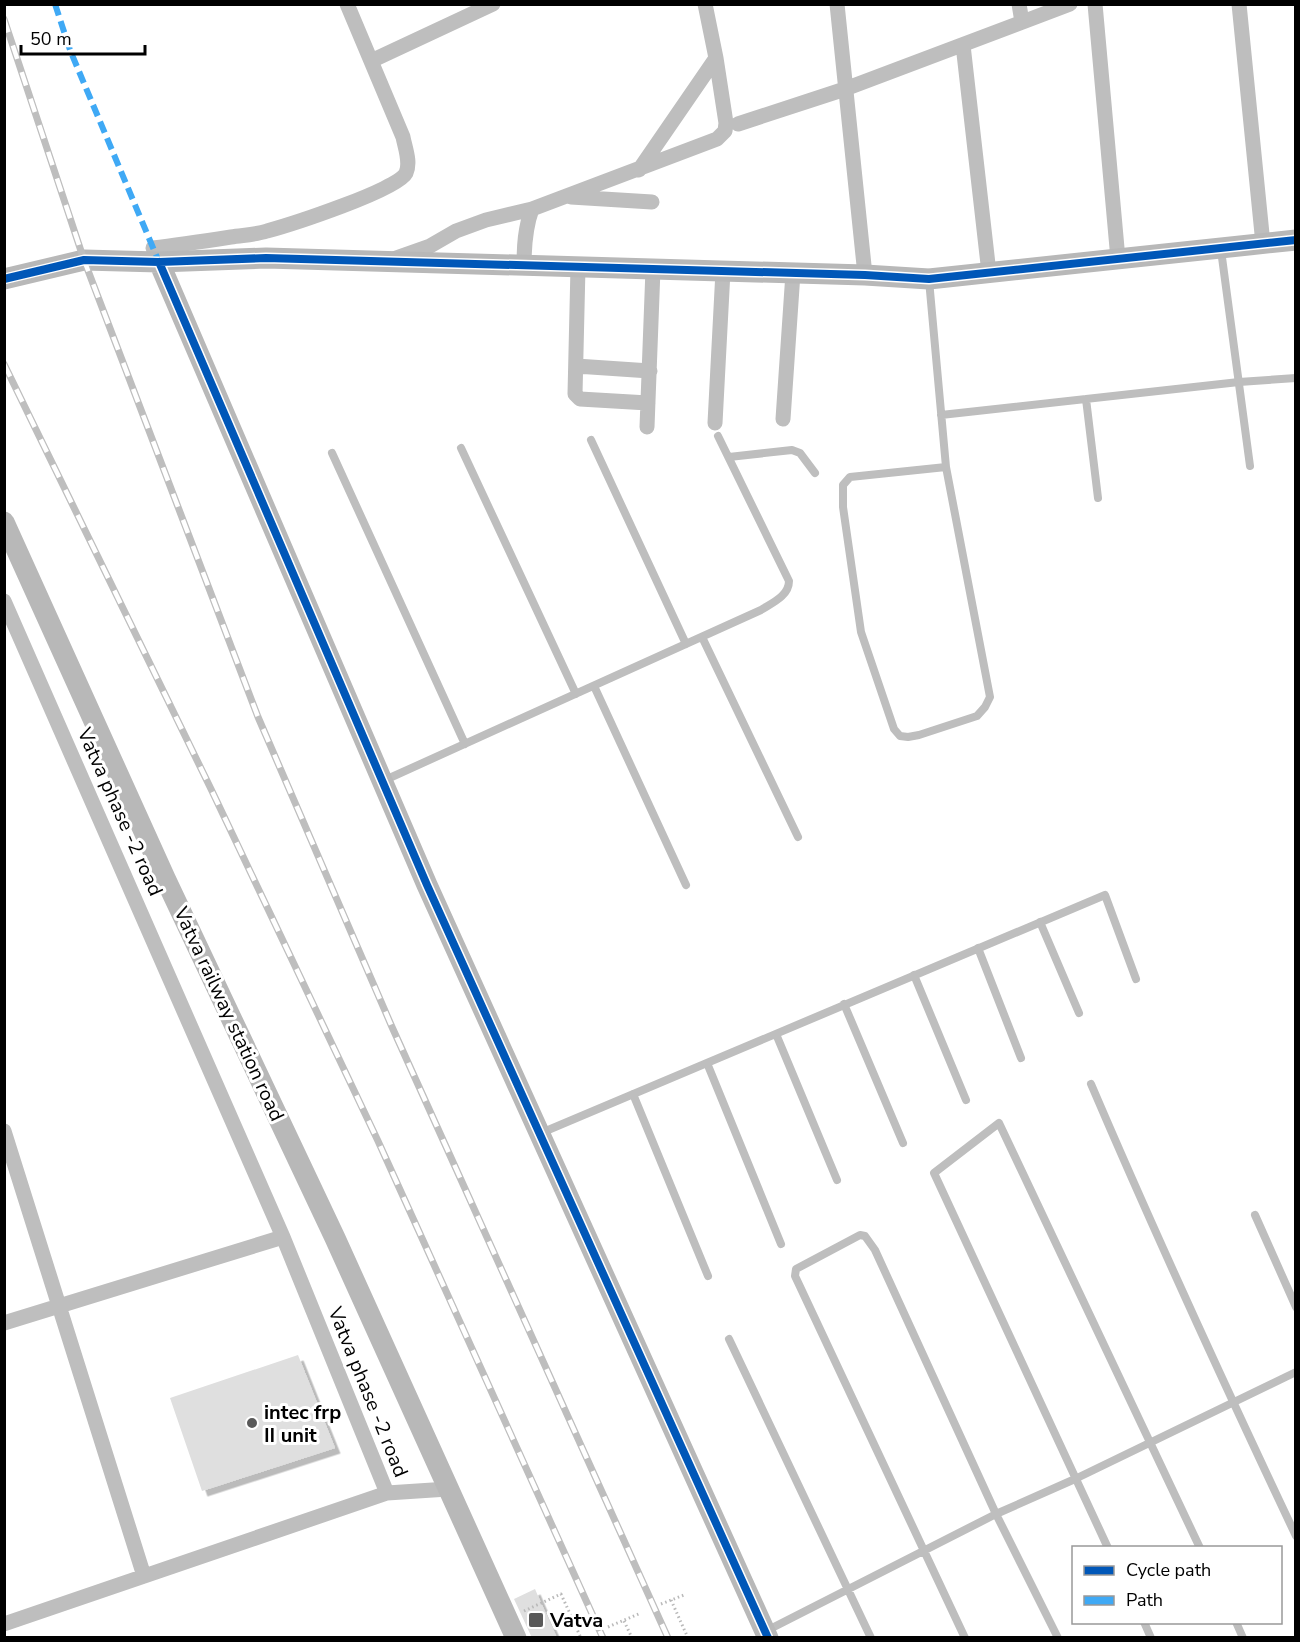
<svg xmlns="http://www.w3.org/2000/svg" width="1300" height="1642" font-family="'Nunito Sans',sans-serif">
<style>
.building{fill:#dfdfdf;filter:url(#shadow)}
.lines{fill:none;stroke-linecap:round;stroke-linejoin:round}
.path{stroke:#b9b9b9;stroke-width:3;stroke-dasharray:1.5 3;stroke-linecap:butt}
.lane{stroke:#bebebe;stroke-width:8}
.street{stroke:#bebebe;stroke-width:15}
.secondary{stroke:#b8b8b8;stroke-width:21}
.rail-casing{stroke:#bebebe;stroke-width:7}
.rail{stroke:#fff;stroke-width:4.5;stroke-dasharray:14;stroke-linecap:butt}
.quiet{stroke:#3fa9f5;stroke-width:6;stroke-dasharray:12 6;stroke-linecap:butt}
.cycleway-casing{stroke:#fff;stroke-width:11}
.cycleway{stroke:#0057b8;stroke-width:8}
.poi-dot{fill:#595959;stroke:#fff;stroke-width:2}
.labels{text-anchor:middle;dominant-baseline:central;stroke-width:6;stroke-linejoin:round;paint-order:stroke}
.street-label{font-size:20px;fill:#000;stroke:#fff}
.poi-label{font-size:20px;font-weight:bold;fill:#000;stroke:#fff;text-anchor:start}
</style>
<defs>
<filter id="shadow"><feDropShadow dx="5.5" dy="5.5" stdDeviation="0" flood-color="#0004"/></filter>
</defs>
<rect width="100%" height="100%" fill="#fff"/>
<path class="building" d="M298 1355 335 1448 202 1491 170 1398Z
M535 1589 541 1603 557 1638H532L514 1599Z"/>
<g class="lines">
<path class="path" d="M671 1600 688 1638
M661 1604 684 1595
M524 1611 561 1594 581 1638
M624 1621 632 1638
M608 1627 641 1613"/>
<path class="lane" d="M1221 250 1250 466
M929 280 946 467 990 697 985 707 977 716 919 735 908 737 900 736 894 729 861 632 843 507V485L850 477 946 467
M1086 399 1098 498
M941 415 1239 382 1296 378
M591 440 686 644
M461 448 576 694
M332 453 465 744
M729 457 792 450 800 453 815 473
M702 637 798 837
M594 686 686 885
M385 780 761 610C772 603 789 596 789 581L718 436
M1040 922 1079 1013
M978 948 1021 1058
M914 975 966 1100
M844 1004 903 1143
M776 1034 837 1180
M707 1063 781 1244
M1091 1084C1156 1236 1225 1386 1296 1536
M633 1094 708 1276
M541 1133 1105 895 1136 979
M1255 1215 1296 1307
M729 1339 871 1638
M1108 1548 934 1173 999 1123 1200 1548
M1144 1622 1151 1638
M1236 1622 1243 1638
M766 1631 996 1514 1075 1479 1296 1372
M965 1638 795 1276 796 1269 860 1235 865 1236 875 1250 996 1514 1058 1638"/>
<path class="street" d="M837 4 865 275
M1019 4 1022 22
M1095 4 1118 259
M1239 4 1263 244
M963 45 989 273
M371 61 493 4
M738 124 845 89 1070 4
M639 170 716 58
M571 197 652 202
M153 248C179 245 205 241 231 237 243 235 255 235 267 231 289 225 398 190 406 173 411 162 405 148 403 137L347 4
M396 258 430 246 456 231 486 220 532 209 717 139 725 131 726 123 716 58 705 4
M524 266C524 246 525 228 532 209
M578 267 575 394 580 399 648 403
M576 366 650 371
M783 419 793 273
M715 423 723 271
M647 427 653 269
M4 601 283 1237 387 1493
M4 1131 144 1576
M4 1323 283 1237
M4 1624 387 1493 448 1489"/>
<path class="secondary" d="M159 262 427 885 768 1638
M4 279 84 260 159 262 266 258 865 275 929 279 1296 240
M4 522 165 878 335 1238 516 1638"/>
<defs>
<path id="rail" d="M4 19 84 260 258 717 392 1027 668 1638
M4 364 211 789 378 1141 603 1638"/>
</defs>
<use href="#rail" class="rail-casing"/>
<use href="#rail" class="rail"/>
<path class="quiet" d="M55 4 70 50 159 262"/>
<defs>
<path id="cycleway" d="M159 262 427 885 768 1638
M4 279 84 260 159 262 266 258 865 275 929 279 1296 240"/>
</defs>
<use href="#cycleway" class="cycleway-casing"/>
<use href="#cycleway" class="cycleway"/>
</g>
<g class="poi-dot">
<circle cx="252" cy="1423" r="6"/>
<rect x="528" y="1612" width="16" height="16" rx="3"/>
</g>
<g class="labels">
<g class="street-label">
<text transform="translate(120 812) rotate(66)">Vatva phase -2 road</text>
<text transform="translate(229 1014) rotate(65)">Vatva railway station road</text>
<text transform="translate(368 1392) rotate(68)">Vatva phase -2 road</text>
</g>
<g class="poi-label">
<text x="264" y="1412">intec frp<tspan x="264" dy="23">II unit</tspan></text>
<text x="550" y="1620">Vatva</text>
</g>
</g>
<rect width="1300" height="1642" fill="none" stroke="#000000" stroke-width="12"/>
<rect x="1072" y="1546" width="210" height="78" fill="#ffffff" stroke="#999999" stroke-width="1.5"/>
<rect x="1084" y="1566" width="30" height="9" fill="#0057b8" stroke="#999999" stroke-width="1.5"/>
<text x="1126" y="1576" font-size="18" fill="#000000">Cycle path</text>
<rect x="1084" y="1596" width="30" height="9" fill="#3fa9f5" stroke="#999999" stroke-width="1.5"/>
<text x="1126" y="1606" font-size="18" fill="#000000">Path</text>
<path d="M21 45v9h124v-9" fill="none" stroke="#000000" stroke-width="3"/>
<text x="30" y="45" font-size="18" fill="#000000" stroke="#ffffff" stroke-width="4.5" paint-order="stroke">50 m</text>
</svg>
